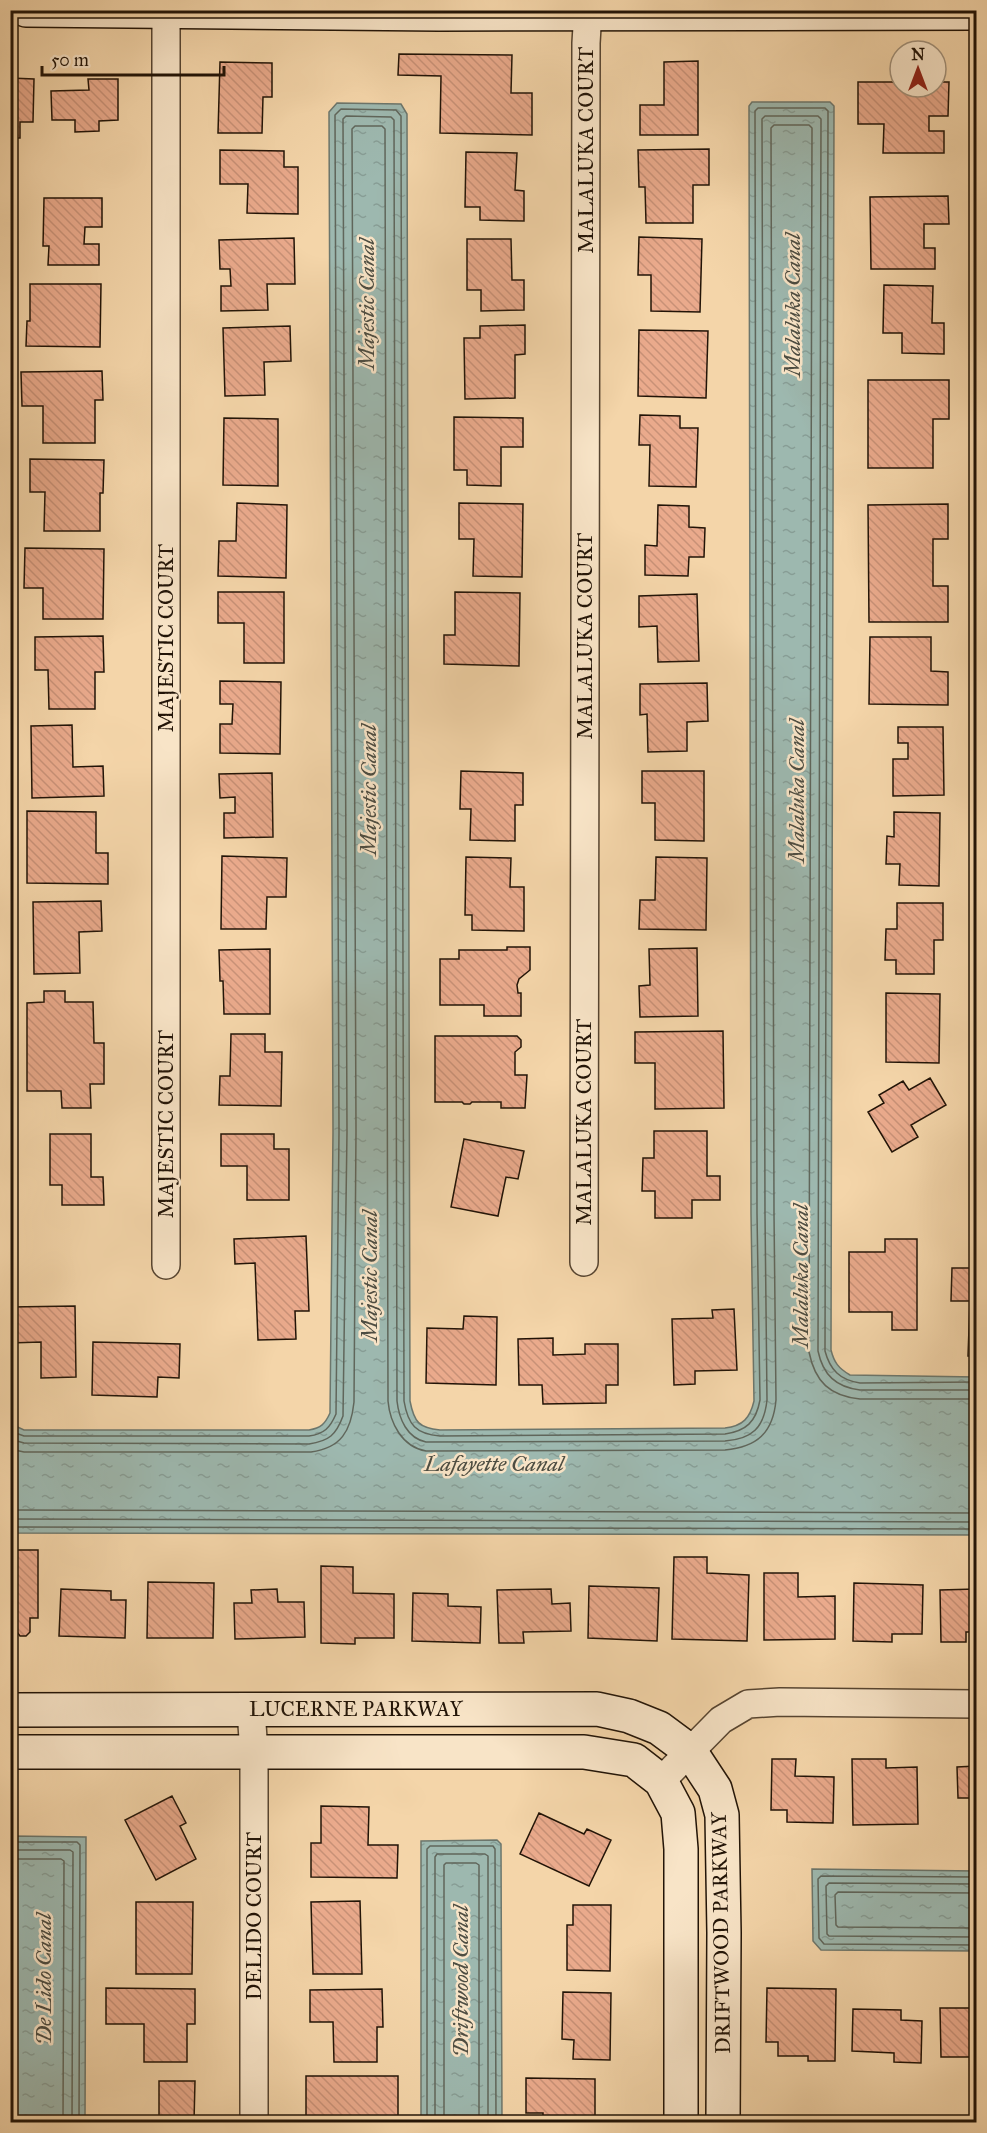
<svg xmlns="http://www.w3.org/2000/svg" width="987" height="2133" font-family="'IM FELL Great Primer',serif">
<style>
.water{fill:url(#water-ripples);stroke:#6c766c;stroke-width:1.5}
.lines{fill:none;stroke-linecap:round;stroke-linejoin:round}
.shore{stroke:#60665b;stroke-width:1.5}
.building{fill:url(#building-back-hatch);stroke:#221407;stroke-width:1.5}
.street-casing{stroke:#564430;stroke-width:30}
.secondary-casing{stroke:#221407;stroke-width:36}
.street{stroke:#f8e4c7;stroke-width:27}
.secondary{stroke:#f8e4c7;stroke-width:33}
.labels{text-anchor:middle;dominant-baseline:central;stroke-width:5;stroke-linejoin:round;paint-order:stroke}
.street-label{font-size:21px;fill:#221407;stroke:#f8e4c7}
.water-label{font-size:22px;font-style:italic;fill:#4d4d42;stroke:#f8e4c7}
</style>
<defs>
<pattern id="water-ripples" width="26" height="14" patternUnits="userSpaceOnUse" patternTransform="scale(1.5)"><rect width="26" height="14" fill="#9db8af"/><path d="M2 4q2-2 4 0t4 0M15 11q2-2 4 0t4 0" fill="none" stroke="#879d95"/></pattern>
<pattern id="building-back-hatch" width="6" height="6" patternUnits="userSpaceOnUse" patternTransform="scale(1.5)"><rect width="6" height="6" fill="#eaaa8c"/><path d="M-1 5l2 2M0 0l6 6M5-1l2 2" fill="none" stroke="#c89177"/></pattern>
</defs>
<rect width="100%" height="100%" fill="#f4d5a9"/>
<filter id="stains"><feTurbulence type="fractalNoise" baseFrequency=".00333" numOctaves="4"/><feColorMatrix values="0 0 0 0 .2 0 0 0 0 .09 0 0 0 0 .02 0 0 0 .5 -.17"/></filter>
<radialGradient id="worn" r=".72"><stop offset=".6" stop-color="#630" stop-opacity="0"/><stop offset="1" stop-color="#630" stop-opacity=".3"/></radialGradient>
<path class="water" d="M752 102H830L834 106 831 1350C834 1362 838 1368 850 1375L976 1377V1535L11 1533V1424L24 1430H309C321 1428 325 1424 330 1413L333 1132 329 112 337 103 401 104 407 114 410 1401C414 1422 419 1428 440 1430L725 1428C743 1426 750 1418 754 1401L751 1214 749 106Z
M11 1836 86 1837 85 2122H11Z
M497 1840 501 1844 502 2122H421V1841Z
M812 1869 976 1871V1951L821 1950 813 1941Z"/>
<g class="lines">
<path class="shore" d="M10 1431 24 1436H309C324 1434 330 1428 336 1414L339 1132 335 115 341 109 396 110 401 116 404 1401C408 1425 416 1434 440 1436L725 1434C746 1431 756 1422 760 1400L757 1214 755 111 758 108H825L828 111 825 1351C830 1370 840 1380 860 1383L976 1382
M10 1439 24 1443 309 1444C329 1441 336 1435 343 1416L347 1132 343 119 346 116 391 117 394 120 397 1401C399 1419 407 1438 426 1442L725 1441C752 1439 764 1428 767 1400L765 1214 762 119 765 116H818L821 119 818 1351C823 1375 836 1387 860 1390H976
M10 1449 24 1452H311C341 1448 351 1431 354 1402L356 1131 352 129 355 126H382L385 129 388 1401C390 1423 402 1447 426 1451L725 1450C757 1447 773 1433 776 1400L774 1214 771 128 774 125H809L812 128 809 1352C815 1382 830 1396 860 1399H976
M10 1510 976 1513
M10 1519 976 1522
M10 1527 976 1529
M10 1842H77L80 1845 79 2122
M10 1850H70L73 1852 72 2122
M10 1859H61L64 1861 63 2122
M976 1877 821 1876 818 1879 819 1938 824 1944 976 1945
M976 1884 829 1883 826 1886 827 1934 829 1936 976 1937
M976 1893 838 1892 835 1895 836 1925 838 1927 976 1928
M427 2122V1849L430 1846H493L495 1849 496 2122
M435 2122V1857L437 1854H485L488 1856V2122
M444 2122V1865L446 1863H476L479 1865V2122"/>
</g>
<path class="building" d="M399 54 512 55 511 93H532V135L440 133 441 76 398 75Z
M698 61V135H640V105H664V62Z
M220 62 272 63V97H263L262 133H218Z
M10 78 34 79 33 122H20V138H10Z
M88 79H118V120L99 121V131L75 132V120H52L51 91 89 90Z
M858 82H900V87H936V82H949L948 116H929V131H944V153H883L884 124H858Z
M709 149V185H693V223H646L645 187H639L638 150Z
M220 150 284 151V167H298V214L247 213 248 184H220Z
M466 152 517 153 515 190 524 191V221L480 220V207H465Z
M948 196 949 224H924V248H935V269H871L870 197Z
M44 198H102V227H85L84 244H99V265H48L49 246H43Z
M639 237 702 239 700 312 651 311V275H638Z
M294 238 295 284H267L268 310 221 311V286H231L230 269H220L219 240Z
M467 239H511L512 280H524V310L481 311V290H467Z
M30 284H101L100 347 26 346 27 321H30Z
M884 285 933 286 932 323H944V354L902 353V333H883Z
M525 325V354L515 355V398L465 399 464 338H480V326Z
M290 326 291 361 264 362 265 395 225 396 223 328Z
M639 330 708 331 706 398 638 396Z
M102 371 103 400H95V443H43V406H22L21 372Z
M868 380H949V419H933V468H868Z
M640 415 680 416V428H698L696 487 649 486 650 445H639Z
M454 417 523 418V447H501V486L467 485V470H454Z
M224 418 278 419V486L223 485Z
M30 459 104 460 103 493H100V531H44L45 492H30Z
M237 503 287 505 286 578 218 576 219 541H236Z
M459 503 523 504 522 577 473 576 474 539H459Z
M948 504V539H933V586H948V622H869L868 505Z
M658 505 689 506V527L705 528 704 557H689L688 576 645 575V545L657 546Z
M25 548 104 549 103 619H43V588H24Z
M218 592H284V663H244V623H218Z
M455 592 520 593 519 666 444 664V635H455Z
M697 594 699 661 658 662 657 626 639 627V596Z
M103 636 104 672H95V709H49L48 670H35V637Z
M870 637H931V671L948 672V705L869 704Z
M220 681 281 682 280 754 220 753V724H232L233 704H220Z
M707 683 708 721 687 722V751L648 752 647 714 640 715V684Z
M72 725 73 767 103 766 104 796 32 798 31 726Z
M898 727H943L944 795 893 796V759H908V743H898Z
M461 771 523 773V805H515V841L470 840 471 809H460Z
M642 771H704V841L655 840V803H642Z
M272 773 273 837 224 838V813H235V797L220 798 219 774Z
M27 811 96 812V853H108V884L27 883Z
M894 812 940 813 939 886 899 885 900 864H886L887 836 894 837Z
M222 856 287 858 286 897H267L266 929H221Z
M466 857 511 858 510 887H524V931L472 930V915H465Z
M656 857 707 858 706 930 639 929 640 900H655Z
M101 901 102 931 79 932 80 973 34 974 33 902Z
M897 903H943V940H934V974H896V960H885L886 929H897Z
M507 947H530V970L519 979 517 985 518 993H521V1016H484V1005H440V959H459V950H507Z
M697 948 698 1016 640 1017 639 986 650 985 649 949Z
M270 949V1014H224L223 981H220L219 950Z
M44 991H65V1002H93L94 1043H104V1084H90L91 1108H62L61 1091H27V1003L44 1002Z
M886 993 940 994 939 1063 886 1062Z
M723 1031 724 1108 655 1109V1063H635V1032Z
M231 1034H265V1052H282L281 1106 219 1105 220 1076H230Z
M435 1036H517L521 1040V1047L515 1052V1075H527L525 1108H501V1102H472L470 1104H464L462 1102H435Z
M930 1078 946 1105 911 1125 918 1137 892 1152 868 1112 884 1103 879 1095 903 1081 909 1090Z
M654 1131H707V1176H720V1200H692V1218H655V1191H642L643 1158H654Z
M50 1134H91V1177H103L104 1205H62V1185H50Z
M221 1134H274V1149H289V1200H247V1166H221Z
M464 1139 524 1151 518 1179 506 1177 498 1216 451 1207Z
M306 1236 309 1311H295L296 1339 258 1340 255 1263 235 1264 234 1239Z
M885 1239H917V1330H892V1312H849V1252H885Z
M952 1268H976V1356H968L970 1301H951Z
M75 1306 76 1377 41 1378V1342L10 1343V1307Z
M734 1309 737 1370 695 1371V1384L674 1385 672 1319 713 1318 712 1310Z
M464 1316 497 1317 496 1385 426 1383 427 1328 463 1329Z
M553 1338V1355L585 1354V1344H618V1385H606V1403L543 1404 542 1385H519L518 1339Z
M93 1342 180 1344 179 1378 158 1377 157 1397 92 1395Z
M10 1550H38V1618H30V1632L26 1636H20L17 1632H10Z
M674 1557H707V1573L749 1575 747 1641 672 1639Z
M321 1566 353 1567V1593L394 1594V1638H355V1644L321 1643Z
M764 1573H798V1597L835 1596V1639L764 1640Z
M148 1582 214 1583 213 1638H147Z
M854 1583 923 1585 922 1634H892V1642L853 1641Z
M589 1586 659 1588 657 1641 588 1638Z
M61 1589 111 1591V1600H126L125 1638 59 1636Z
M277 1589 278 1602H304L305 1637 235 1639 234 1603H252L251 1590Z
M551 1589 552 1604 570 1603 571 1631 523 1632 524 1643H499L497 1590Z
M976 1589V1632H966V1642H941L940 1590Z
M413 1593 448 1594V1606L481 1607 480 1643 412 1641Z
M772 1759H796L795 1776 834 1777 833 1823 787 1822V1810H771Z
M852 1759H886V1768L917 1767 918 1824 853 1825Z
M976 1766V1798H958L957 1767Z
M172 1796 186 1823 180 1826 196 1859 156 1880 125 1820Z
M321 1806 369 1807 368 1845H398L397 1878 311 1877V1843H321Z
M539 1813 584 1834 587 1829 611 1840 589 1886 520 1854Z
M360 1901 362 1974H313L311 1902Z
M136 1902H193L192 1974H136Z
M573 1905H611L610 1971 567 1970V1925H573Z
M106 1988 195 1989V2024H187V2062H144V2024H106Z
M767 1988 836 1989 835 2061H808V2056H778V2042H766Z
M382 1989 383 2027H377V2062H334L333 2022H310V1990Z
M563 1992 611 1993 610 2060 573 2059 574 2040 562 2039Z
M940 2008H976V2057H941Z
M853 2009 901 2010V2020L922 2021 921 2063 894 2062V2053L852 2051Z
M306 2076H398V2118H381V2122H326V2117H306Z
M526 2078 595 2079V2117H616L615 2122H543V2113H526Z
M159 2081H195L194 2122H159Z"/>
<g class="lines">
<defs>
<path id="street" d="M166 10V1265
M584 1262 586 43 588 10
M251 1710 254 1753V2122
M661 1781 721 1720 748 1704 780 1702 976 1704"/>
<path id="secondary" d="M26 10 439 14 976 13
M10 1710 597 1709 629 1716 659 1728 690 1751 715 1789 722 1815 724 1933 723 2122
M10 1752H584L634 1760 661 1781 678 1813 681 1849V2122"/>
</defs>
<use href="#street" class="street-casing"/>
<use href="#secondary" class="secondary-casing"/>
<use href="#street" class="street"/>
<use href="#secondary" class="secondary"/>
</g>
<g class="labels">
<g class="street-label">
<text transform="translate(586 150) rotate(-90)">MALALUKA COURT</text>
<text transform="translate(585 636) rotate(-90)">MALALUKA COURT</text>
<text transform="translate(166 638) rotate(-90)">MAJESTIC COURT</text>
<text transform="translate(584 1122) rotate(-90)">MALALUKA COURT</text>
<text transform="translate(166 1124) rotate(-90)">MAJESTIC COURT</text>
<text x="356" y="1709">LUCERNE PARKWAY</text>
<text transform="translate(254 1916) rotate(-90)">DELIDO COURT</text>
<text transform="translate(721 1933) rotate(-91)">DRIFTWOOD PARKWAY</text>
</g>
<g class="water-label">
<text transform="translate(366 304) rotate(-90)">Majestic Canal</text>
<text transform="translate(792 305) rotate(-90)">Malaluka Canal</text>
<text transform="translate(368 790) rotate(-90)">Majestic Canal</text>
<text transform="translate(796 791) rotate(-90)">Malaluka Canal</text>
<text transform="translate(369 1276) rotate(-90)">Majestic Canal</text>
<text transform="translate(800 1276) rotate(-90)">Malaluka Canal</text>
<text x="494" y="1463">Lafayette Canal</text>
<text transform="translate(43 1979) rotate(-90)">De Lido Canal</text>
<text transform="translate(460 1981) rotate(-90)">Driftwood Canal</text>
</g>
</g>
<rect width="987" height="2133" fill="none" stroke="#f4d5a9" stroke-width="36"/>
<rect x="12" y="12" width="963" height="2109" fill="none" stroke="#221407" stroke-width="3"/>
<rect x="18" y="18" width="951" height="2097" fill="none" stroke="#221407" stroke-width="1.5"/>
<g transform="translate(918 69)"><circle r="28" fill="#f8e4c7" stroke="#a2917a" stroke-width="1.5"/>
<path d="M0-4.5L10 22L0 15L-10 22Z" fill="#8f2418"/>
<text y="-9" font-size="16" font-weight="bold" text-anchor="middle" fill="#221407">N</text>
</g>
<path d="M42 66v9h182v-9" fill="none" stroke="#221407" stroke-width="3"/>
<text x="51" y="66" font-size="18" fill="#221407" stroke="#f8e4c7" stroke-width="4.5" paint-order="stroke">50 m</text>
<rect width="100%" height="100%" filter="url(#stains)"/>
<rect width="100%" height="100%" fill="url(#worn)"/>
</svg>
